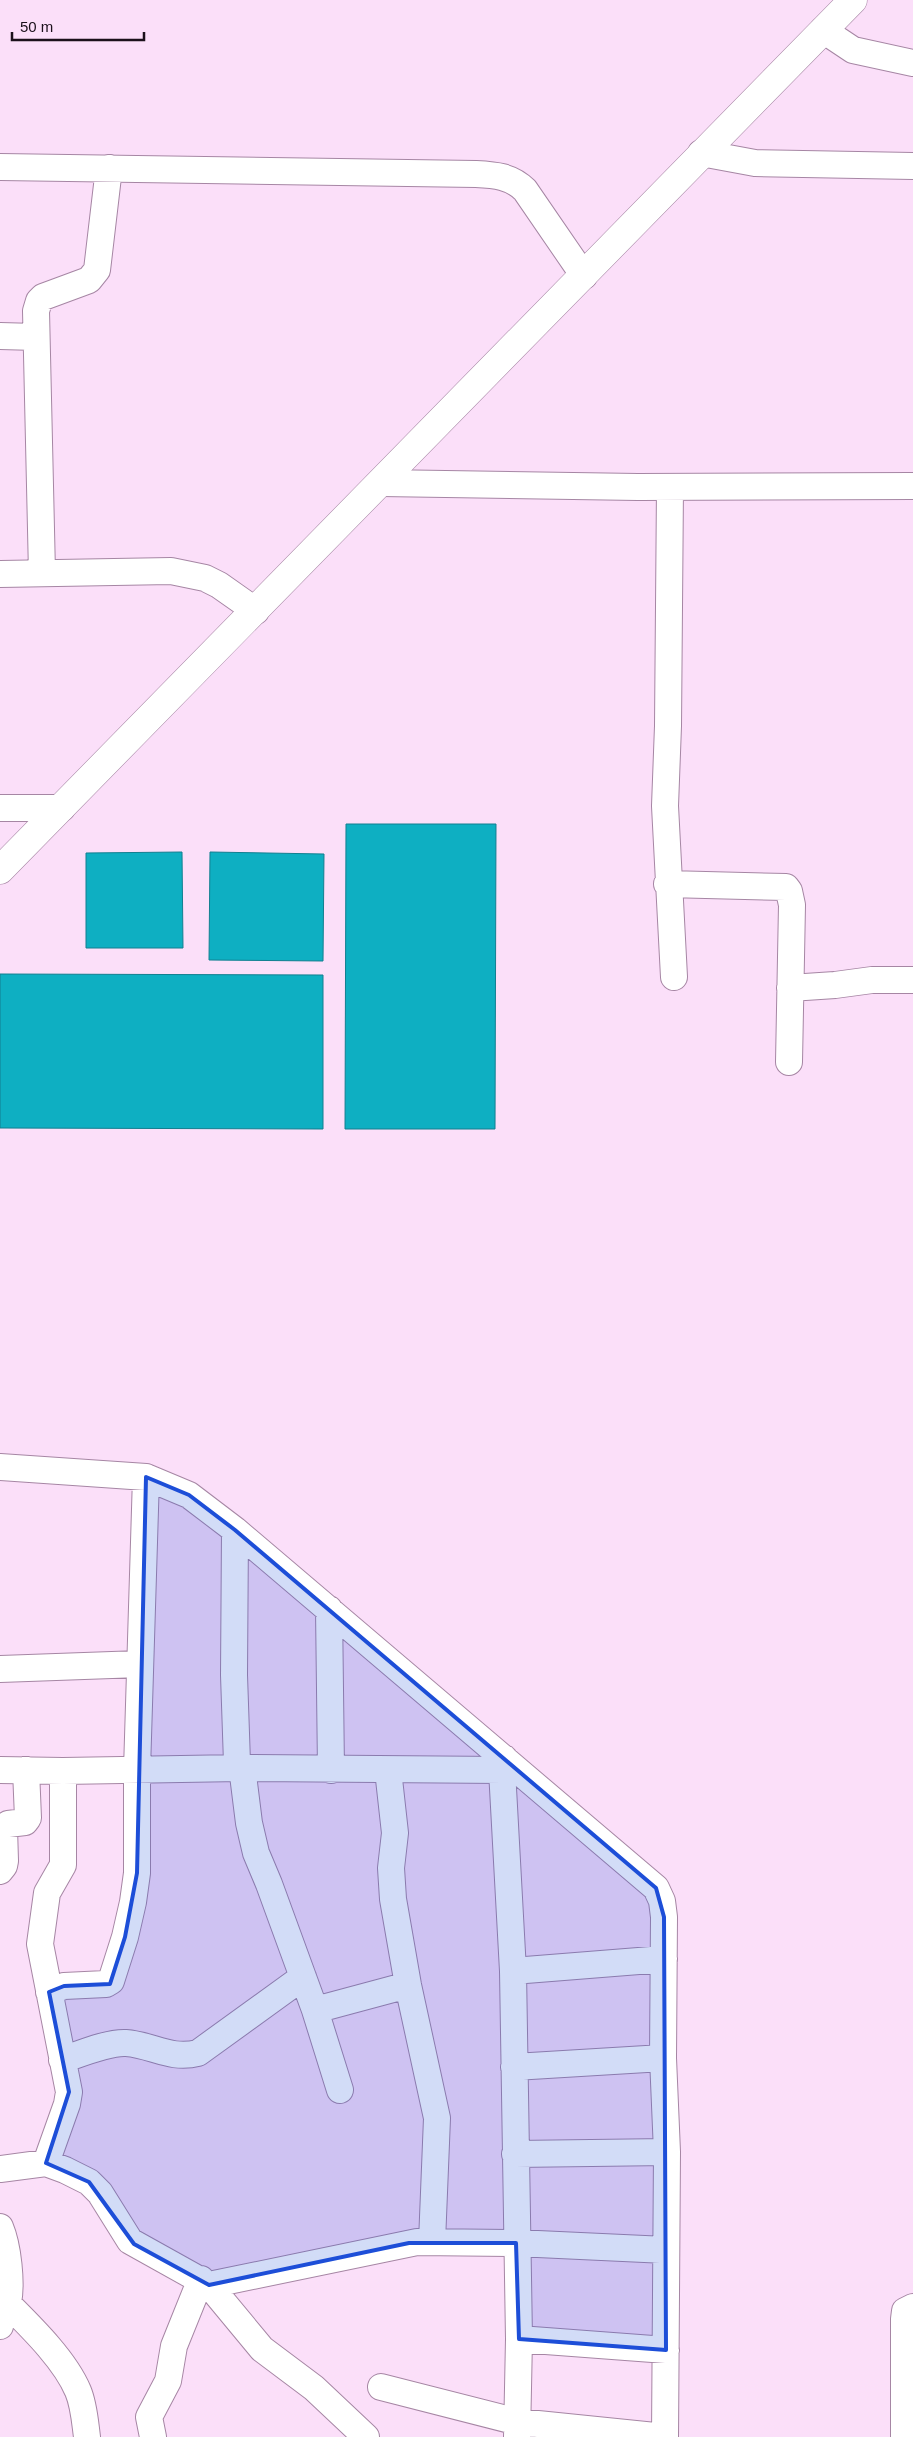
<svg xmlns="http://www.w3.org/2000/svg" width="913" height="2437" font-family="Helvetica,sans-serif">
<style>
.water{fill:#0eafc2;stroke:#127f90}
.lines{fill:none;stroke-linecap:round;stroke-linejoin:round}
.minor-casing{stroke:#a686a4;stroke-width:28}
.major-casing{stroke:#a686a4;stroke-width:29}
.minor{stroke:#fff;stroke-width:26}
.major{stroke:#fff;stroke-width:28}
.marked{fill:#1d4ed8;fill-opacity:0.2;stroke:#1d4ed8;stroke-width:4;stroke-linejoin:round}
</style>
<rect width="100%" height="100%" fill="#fbdff9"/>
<path class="water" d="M346 824H496L495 1129H345Z
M182 852 183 948H86V853Z
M210 852 324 854 323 961 209 960Z
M0 974 323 975V1129L0 1128Z"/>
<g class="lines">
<defs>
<path id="minor" d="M823 30 853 50 913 63
M701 153 755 163 913 166
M0 167 476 174C495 175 511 176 525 190L584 276
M0 336 36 337
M381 483 638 487 913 486
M670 487 668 726 665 806 674 977
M42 573 36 311 39 301 43 297 89 280 97 270 109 168
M0 574 171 571 205 578 219 585 256 611
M0 808H62
M667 884 786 887 789 891 792 905 789 1062
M790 988 835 985 872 980H913
M0 1467 146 1477 189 1495 235 1530 656 1888 662 1901 664 1917 663 2058 667 2152 665 2437
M235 1530 234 1675 237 1763 243 1775 249 1823 256 1853 269 1884 315 2010 340 2090
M329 1609 331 1770
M0 1669 140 1664
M504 1758 502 1770 513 1971 519 2339 517 2437
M0 1770 63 1771V1865L47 1893 40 1944 69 2092 67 2104 46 2163
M388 1770 395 1833 391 1868 393 1899 408 1985 437 2118 432 2242
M63 1771 240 1768 502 1770
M0 1871 4 1866 5 1861 4 1828 8 1824 25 1822 28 1818 26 1770
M513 1971 664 1959
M49 1992 64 1986 106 1984 111 1981 125 1937 133 1902 137 1873V1770L146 1477
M315 2010 408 1985
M62 2060C80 2054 108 2042 126 2043 153 2045 170 2060 198 2053L303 1977
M514 2067 663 2058
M515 2154 667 2152
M0 2169 46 2163 65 2170 89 2182 100 2193 130 2241 209 2285 262 2349 314 2388 366 2437
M0 2227C8 2246 12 2283 8 2303 6 2310 2 2318 0 2326
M209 2285 417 2242 516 2243 666 2250
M8 2304C31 2327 65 2360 78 2391 84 2405 85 2422 87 2437
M519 2339 666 2350
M381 2387 518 2422 665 2437
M153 2437 149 2417 168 2381 174 2346 201 2279
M904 2437V2319L905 2311 913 2307"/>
<path id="major" d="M0 870 853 0"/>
</defs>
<use href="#minor" class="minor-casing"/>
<use href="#major" class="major-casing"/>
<use href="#minor" class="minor"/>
<use href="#major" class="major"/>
</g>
<path class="marked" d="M146 1477 189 1495 235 1530 656 1888 664 1917 666 2350 519 2339 516 2243H409L209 2285 134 2244 89 2182 46 2163 69 2092 49 1992 64 1986 110 1984 125 1937 137 1873Z"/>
<path d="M12 32v8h132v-8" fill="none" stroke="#1b101b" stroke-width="2.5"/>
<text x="20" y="32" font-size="15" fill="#1b101b" stroke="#fbdff9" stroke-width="4" paint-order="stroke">50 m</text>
</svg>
